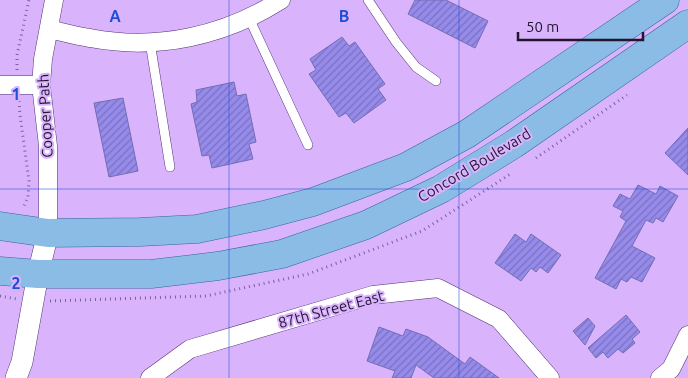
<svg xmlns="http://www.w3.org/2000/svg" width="688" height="378" font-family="Ubuntu,sans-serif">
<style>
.building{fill:url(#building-hatch);stroke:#746db3}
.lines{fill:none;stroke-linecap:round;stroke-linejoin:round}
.service-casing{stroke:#533170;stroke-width:10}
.minor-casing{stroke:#533170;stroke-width:19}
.tertiary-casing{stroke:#533170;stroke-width:22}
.primary-casing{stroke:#35659c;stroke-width:29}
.path{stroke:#7c6395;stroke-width:3;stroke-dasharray:1 4;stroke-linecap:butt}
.service{stroke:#fff;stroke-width:9}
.minor{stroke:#fff;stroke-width:18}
.tertiary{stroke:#fff;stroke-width:21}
.primary{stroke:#8bbce6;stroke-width:28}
.grid{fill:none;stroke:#1d4ed8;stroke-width:1;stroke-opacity:0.55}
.labels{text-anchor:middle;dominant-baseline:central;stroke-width:4;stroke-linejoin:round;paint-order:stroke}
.street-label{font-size:15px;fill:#231530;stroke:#d9b4fd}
.grid-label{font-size:16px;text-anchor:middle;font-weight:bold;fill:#1d4ed8;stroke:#d9b4fd;stroke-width:4;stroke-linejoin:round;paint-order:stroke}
</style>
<defs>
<pattern id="building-hatch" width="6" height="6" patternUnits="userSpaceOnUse" patternTransform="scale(1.25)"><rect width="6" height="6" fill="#968beb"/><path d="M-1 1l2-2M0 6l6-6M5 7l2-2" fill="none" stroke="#7a70bf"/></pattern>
</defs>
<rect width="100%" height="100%" fill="#d9b4fd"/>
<path class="building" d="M415 0H446L488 21 475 48 408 14Z
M342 37 349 46 355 42 385 84 378 89 386 100 354 123 346 113 339 117 309 74 316 70 310 59Z
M234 82 237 96 246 94 256 142 249 144 253 159 212 168 209 155 202 156 191 104 197 102 196 90Z
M123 98 138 171 109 177 94 103Z
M688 128V175L665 153Z
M638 185 656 194 660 186 678 196 663 222 656 218 653 223 646 220 632 246 655 258 642 282 631 277 627 282 621 279 616 289 595 278 626 221 620 217 623 211 613 206 620 194 630 199Z
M515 234 526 242 531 234 561 255 548 273 540 267 536 272 531 268 521 281 495 263Z
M626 315 640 332 632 339 635 343 623 353 618 349 608 358 603 352 596 358 588 348Z
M588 318 595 326 585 345 573 331Z
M379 327 403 336 406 329 428 337 465 364 470 357 499 378H434L416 365 411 378H392L395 371 367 361Z"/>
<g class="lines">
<defs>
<path id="service" d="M368 0 396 42 416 67 436 81
M249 18 308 145
M150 42 170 167"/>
<path id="minor" d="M49 29C62 32 76 36 90 38 157 51 224 36 281 0
M0 85H41
M48 233V146L41 85 43 59 54 0
M150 378 190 349 373 295 438 288 499 319 550 378
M660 378 671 369 688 335"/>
<path id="tertiary" d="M16 378 22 362 38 274 48 233"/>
<path id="primary" d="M0 226 48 233 140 232 197 229 264 215 313 202 406 167 467 134 665 0
M0 271 38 274H151L218 266 282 254 366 225 441 189 514 144 688 24"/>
</defs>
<use href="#service" class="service-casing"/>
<use href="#minor" class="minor-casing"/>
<use href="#tertiary" class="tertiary-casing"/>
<use href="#primary" class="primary-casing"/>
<path class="path" d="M17 70V55L29 0
M19 101 20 115 29 181 28 197 23 208
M536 158 627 95
M0 296 17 299
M50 301 206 296 308 274 422 231 512 173"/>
<use href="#service" class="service"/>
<use href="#minor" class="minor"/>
<use href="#tertiary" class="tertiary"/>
<use href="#primary" class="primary"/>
</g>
<path class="grid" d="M229 0V378M459 0V378M0 189H688"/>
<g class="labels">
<g class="street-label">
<text transform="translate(45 116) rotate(-93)">Cooper Path</text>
<text transform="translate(474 165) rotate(-31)">Concord Boulevard</text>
<text transform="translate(331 309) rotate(-15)">87th Street East</text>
</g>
</g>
<g class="grid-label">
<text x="115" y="22">A</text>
<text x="344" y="22">B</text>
<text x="16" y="100">1</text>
<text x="16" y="289">2</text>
</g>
<path d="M518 32v8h125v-8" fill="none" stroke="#231530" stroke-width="2.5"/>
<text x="526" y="32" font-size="15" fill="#231530" stroke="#d9b4fd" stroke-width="4" paint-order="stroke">50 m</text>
</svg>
